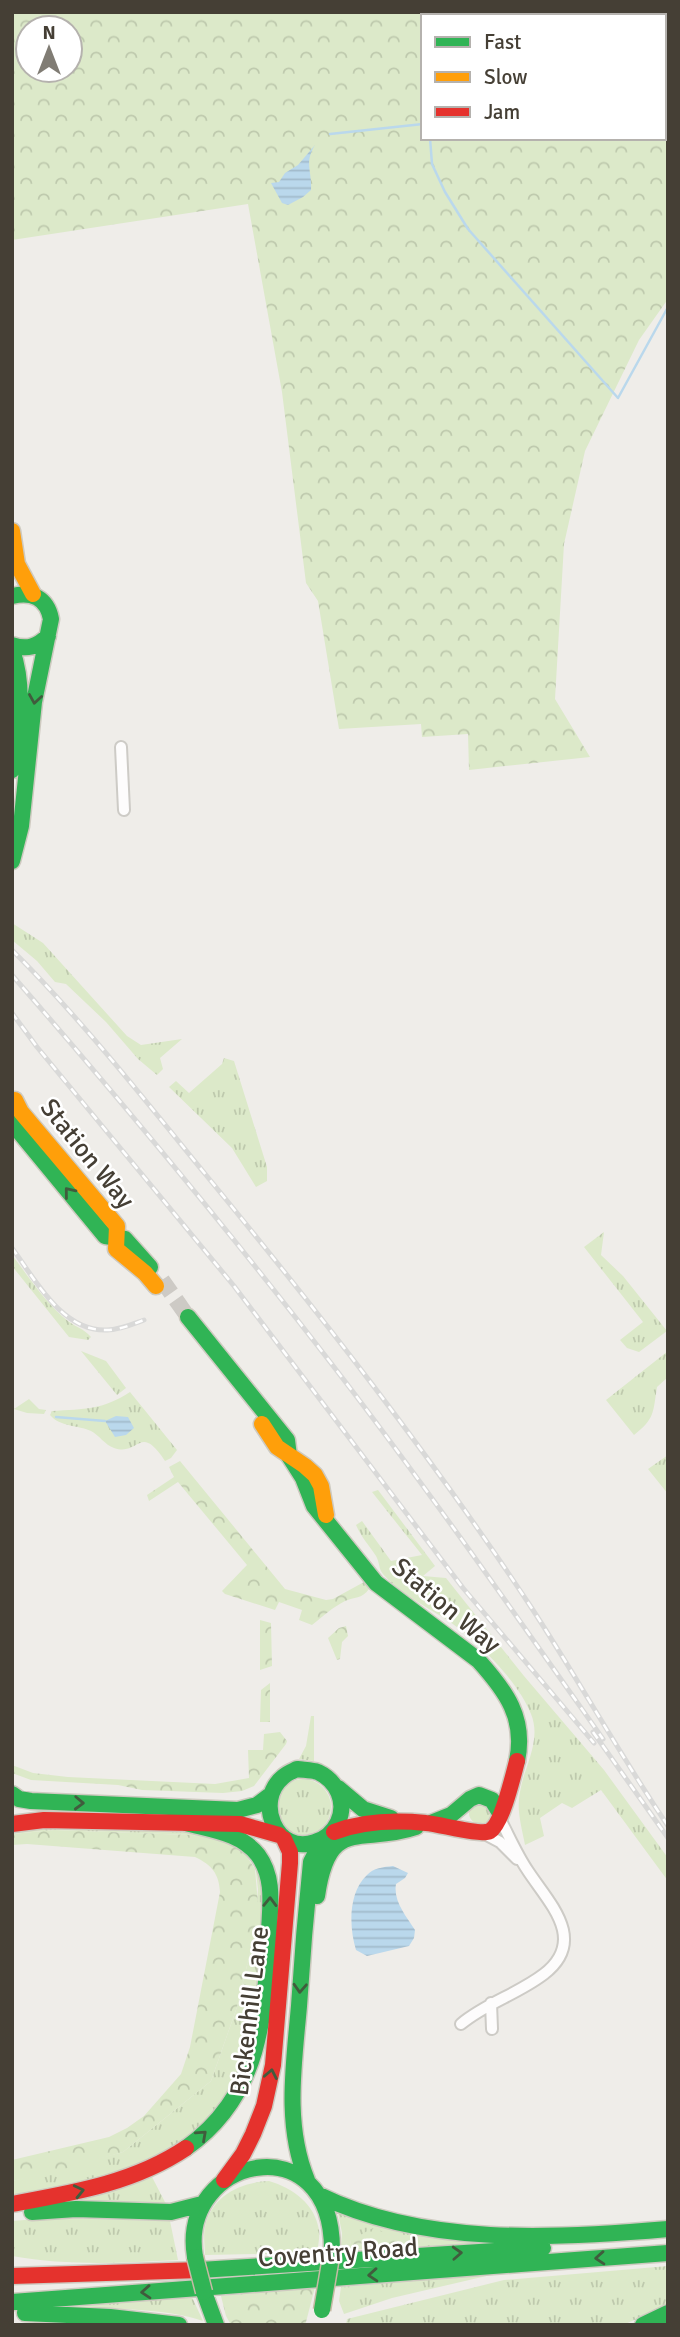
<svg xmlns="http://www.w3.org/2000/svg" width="680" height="2337" font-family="Signika,sans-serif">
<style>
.grass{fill:url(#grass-tufts)}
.forest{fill:url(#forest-crowns);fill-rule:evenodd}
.water{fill:url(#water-rules)}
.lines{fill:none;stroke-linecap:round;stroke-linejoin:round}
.stream{stroke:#bad8ec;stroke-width:2.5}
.secondary-tunnel{stroke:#cdcac5;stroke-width:16;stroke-dasharray:16 8;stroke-linecap:butt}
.street-casing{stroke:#cdcbc6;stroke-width:14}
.fast-casing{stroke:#cecac0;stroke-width:19}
.slow-casing{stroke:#cecac0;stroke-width:19}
.jam-casing{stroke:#cecac0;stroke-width:19}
.street{stroke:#fdfcfc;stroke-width:10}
.fast{stroke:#30b455;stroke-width:16}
.slow{stroke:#ff9f0a;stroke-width:16}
.jam{stroke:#e5322d;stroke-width:16}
.rail-casing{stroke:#d9d9d8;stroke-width:5}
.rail{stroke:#fff;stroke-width:2.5;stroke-dasharray:8;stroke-linecap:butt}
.fast-bridge-casing{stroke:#c6baa5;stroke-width:19;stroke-linecap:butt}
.fast-bridge{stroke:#30b455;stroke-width:16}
.oneway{stroke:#405c3d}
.labels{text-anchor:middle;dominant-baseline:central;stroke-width:5;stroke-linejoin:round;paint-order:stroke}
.street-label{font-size:26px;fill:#453f35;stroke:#fff}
</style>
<defs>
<pattern id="grass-tufts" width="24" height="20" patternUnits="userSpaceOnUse" patternTransform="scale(1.75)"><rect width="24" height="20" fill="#dce9c9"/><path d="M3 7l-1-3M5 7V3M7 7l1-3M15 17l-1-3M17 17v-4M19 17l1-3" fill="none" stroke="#bec9ad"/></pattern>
<pattern id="forest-crowns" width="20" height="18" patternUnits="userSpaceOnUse" patternTransform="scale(1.75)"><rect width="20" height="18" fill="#dce9c9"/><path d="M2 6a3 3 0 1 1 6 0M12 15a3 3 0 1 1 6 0" fill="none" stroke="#bec9ad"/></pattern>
<pattern id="water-rules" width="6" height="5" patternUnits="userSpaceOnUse" patternTransform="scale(1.75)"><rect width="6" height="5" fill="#bad8ec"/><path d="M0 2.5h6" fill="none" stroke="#a1bacb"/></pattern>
</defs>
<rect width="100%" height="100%" fill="#efede9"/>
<path class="grass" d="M12 923 43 943 127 1036 141 1045 182 1039 160 1058 163 1069 157 1075 138 1059 106 1022 66 984 55 982 37 961 12 940Z
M224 1058 234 1061 267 1167V1181L256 1187 232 1148 169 1087 176 1081 189 1093 222 1064Z
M604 1232 601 1255 623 1276 667 1331 639 1352 627 1348 620 1340 643 1322 584 1247Z
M12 1255C29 1277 46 1304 68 1321 77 1328 83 1328 91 1337L88 1340 69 1337 12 1266Z
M81 1351 106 1361 126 1388 117 1395Z
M668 1351V1377L657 1387C653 1412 655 1419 634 1435L606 1400Z
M130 1392 177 1450 171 1458 165 1461C139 1422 140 1457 114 1448 105 1445 99 1435 91 1431 78 1425 60 1427 50 1415L52 1411C85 1409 102 1410 130 1392Z
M29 1399 39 1409 46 1410 44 1414 27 1413 14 1409Z
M668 1455V1494L648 1469Z
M378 1490 435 1566 423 1576 446 1578 524 1676 604 1770 668 1858V1881L601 1790 572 1808 562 1803 540 1818 544 1836 525 1845C522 1828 516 1810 520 1792 524 1766 542 1741 531 1714 517 1679 473 1636 441 1616 425 1607 390 1586 381 1571 379 1567 379 1561 376 1556 369 1545 361 1537 356 1525L362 1521 391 1561 422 1555 372 1492Z
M311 1716H314V1761L299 1759 306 1746Z
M275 1807a28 28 0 1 1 56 0a28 28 0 1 1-56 0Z
M469 1813a11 11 0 1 1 22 0a11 11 0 1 1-22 0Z
M40 1826 161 1829 211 1832 217 1836 54 1830 12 1834V1830Z
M254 1855 268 1907 245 2071 201 2131 131 2170 12 2198V2181L123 2152 211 2081 237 2007 255 1932 258 1889Z
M151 2175 167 2206 73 2202Z
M269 2181C293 2188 315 2204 319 2230 320 2237 318 2246 317 2253L205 2255C205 2246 203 2235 205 2227 211 2196 241 2182 269 2181Z
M338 2213 510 2242 408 2247 351 2240 349 2250 341 2249 342 2233Z
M49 2218 170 2221 178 2260C122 2263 68 2266 12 2256V2221Z
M668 2266V2305L623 2325H346L347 2319 504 2280Z
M495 2274 392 2298 344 2314 339 2301 341 2287Z
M192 2297 203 2321C167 2308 105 2309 66 2306Z"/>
<path class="forest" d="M15 12H668V299L639 340 585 451 564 544 555 699 590 757 469 770 468 734 422 737 421 724 339 729 318 601 306 583 282 392 248 204 12 240V18ZM423 16H664V138H423ZM28 28H70V70H28Z
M180 1461 285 1589 326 1600 333 1599 364 1582 369 1589C362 1599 354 1597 345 1601 333 1607 322 1617 312 1625L299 1620 302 1610 279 1602 275 1610 225 1594 222 1591 247 1565 178 1482 149 1501 147 1495 174 1477 169 1467Z
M260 1620 271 1623 272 1666 260 1670Z
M346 1626 348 1636 342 1642 340 1659 337 1660 328 1638 339 1628Z
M270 1683V1722H260L261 1690Z
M280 1732 287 1741 286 1744 254 1786 242 1791 223 1793 142 1790 118 1785 31 1780 12 1773V1765L33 1773 68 1777 215 1784 249 1778 248 1750H263L264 1734Z
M54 1830 217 1836 239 1844 255 1869 258 1904 255 1932 237 2007 211 2081 123 2152 54 2172 12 2181V2160L109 2137 127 2128 144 2116 181 2074 190 2047 220 1892C219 1874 212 1865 195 1857L27 1844 12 1845V1834Z
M373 2228 407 2240 408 2247 349 2250 351 2240Z
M315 2287 306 2322 304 2325H231L226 2316 221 2296Z"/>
<path class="water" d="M315 145C304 163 312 170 311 190L303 197 288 205 282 203 271 183 279 182 285 173 298 165Z
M116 1416 128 1417 134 1428 126 1435 115 1437 105 1421Z
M393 1866 408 1873 405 1878 396 1884C393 1901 406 1916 415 1930L414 1938 409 1946 367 1956 356 1950C349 1927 348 1893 367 1875 373 1868 384 1867 393 1866Z"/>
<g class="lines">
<path class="stream" d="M330 134 423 124
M430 138 432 164 445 192 468 229 618 398 668 307
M56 1417 105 1421"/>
<path class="secondary-tunnel" d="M162 1280 188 1317"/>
<defs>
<path id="street" d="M121 747 124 810
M483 1833 500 1842 517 1859
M491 2003 492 2029
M461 2024C486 2003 518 1994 544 1974 588 1940 549 1903 528 1871 517 1855 509 1836 500 1819"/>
<path id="fast" d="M12 596C32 591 47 598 51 619L34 702 21 826 12 861
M12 645C27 650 37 647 48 636
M12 650C26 690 18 729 12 770
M12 1123 105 1236 125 1239 150 1267
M188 1317 287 1440 289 1456 303 1478 314 1506 376 1583 478 1660C506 1691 526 1718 517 1761
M297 1769C304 1770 312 1770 318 1772 337 1781 347 1802 338 1822 333 1832 325 1839 315 1842 276 1856 254 1801 283 1777 287 1773 293 1771 297 1769Z
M338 1788 363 1809 391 1818
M12 1794 19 1799 31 1801 238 1810 257 1805 269 1796
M431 1823 451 1815 470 1799 479 1795 492 1800 500 1813
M317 1896C329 1814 361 1846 416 1827
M186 2148C261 2095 265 2016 269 1932 270 1906 275 1878 258 1855 241 1833 212 1830 186 1823
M307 2180C284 2124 294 2064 299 2006 302 1958 306 1910 311 1862L322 1841
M319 2195C423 2246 555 2239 668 2229
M32 2212 76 2209 171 2212 202 2204
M195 2257C178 2156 333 2122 332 2251
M200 2270 543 2248
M204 2292 216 2325
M12 2302 668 2253
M25 2313 110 2317 179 2325
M643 2325 668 2313"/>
<path id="slow" d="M12 531 17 564 33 594
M15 1100 21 1112 117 1226 116 1249 145 1273 156 1286
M262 1424 277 1447 305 1466 315 1475 321 1486 326 1515"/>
<path id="jam" d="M12 1824 44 1820 240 1824 279 1835
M334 1832C363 1821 395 1820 426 1823 440 1824 480 1836 490 1831 502 1824 513 1776 517 1761
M224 2180 243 2154 253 2134 264 2106 273 2065 290 1863V1852L284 1839
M12 2204C72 2193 134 2183 186 2148
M12 2276 200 2270"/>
</defs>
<use href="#street" class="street-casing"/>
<use href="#fast" class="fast-casing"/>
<use href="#slow" class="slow-casing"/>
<use href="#jam" class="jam-casing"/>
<use href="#street" class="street"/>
<use href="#fast" class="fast"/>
<use href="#slow" class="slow"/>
<use href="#jam" class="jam"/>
<defs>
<path id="rail" d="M12 950C82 1020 144 1099 206 1175 320 1314 432 1457 531 1607 578 1679 620 1755 668 1826
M12 975C123 1103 231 1233 334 1367 427 1488 515 1614 603 1739
M12 1013 37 1047 234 1286 463 1588 594 1743
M12 1248C35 1279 62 1332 107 1330 120 1330 133 1324 144 1320
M593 1732 668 1838"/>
</defs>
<use href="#rail" class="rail-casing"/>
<use href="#rail" class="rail"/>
<defs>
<path id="fast-bridge" d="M195 2257 204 2292
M322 2310 332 2251"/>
</defs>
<use href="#fast-bridge" class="fast-bridge-casing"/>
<use href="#fast-bridge" class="fast-bridge"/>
</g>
<defs><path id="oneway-chevron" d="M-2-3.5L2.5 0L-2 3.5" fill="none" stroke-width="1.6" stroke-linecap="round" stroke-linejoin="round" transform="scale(1.75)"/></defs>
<g class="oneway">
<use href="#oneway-chevron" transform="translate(35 699) rotate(99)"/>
<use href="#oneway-chevron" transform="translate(69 1192) rotate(-129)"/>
<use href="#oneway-chevron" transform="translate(79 1803) rotate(2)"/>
<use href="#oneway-chevron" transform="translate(270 1902) rotate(-89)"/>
<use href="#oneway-chevron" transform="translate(300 1988) rotate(93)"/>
<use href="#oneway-chevron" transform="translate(271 2074) rotate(-79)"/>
<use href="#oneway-chevron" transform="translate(202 2135) rotate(-42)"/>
<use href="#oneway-chevron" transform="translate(79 2191) rotate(-13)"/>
<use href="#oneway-chevron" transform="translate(457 2253) rotate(-3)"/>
<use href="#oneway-chevron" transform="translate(600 2258) rotate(176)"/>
<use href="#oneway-chevron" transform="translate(373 2275) rotate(176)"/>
<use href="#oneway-chevron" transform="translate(146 2292) rotate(176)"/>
</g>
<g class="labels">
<g class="street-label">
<text transform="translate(87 1154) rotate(51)">Station Way</text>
<text transform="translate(446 1606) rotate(40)">Station Way</text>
<text transform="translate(250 2011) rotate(-83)">Bickenhill Lane</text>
<text transform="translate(338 2253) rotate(-4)">Coventry Road</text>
</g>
</g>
<rect width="680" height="2337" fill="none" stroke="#453f35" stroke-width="28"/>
<rect x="421" y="14" width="245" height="126" fill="#ffffff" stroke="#b5b2ae" stroke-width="2"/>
<rect x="435" y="37" width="35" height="10" fill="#30b455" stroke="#b5b2ae" stroke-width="2"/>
<text x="484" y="49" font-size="21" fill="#453f35">Fast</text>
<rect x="435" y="72" width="35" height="10" fill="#ff9f0a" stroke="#b5b2ae" stroke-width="2"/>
<text x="484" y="84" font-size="21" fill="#453f35">Slow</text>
<rect x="435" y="107" width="35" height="10" fill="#e5322d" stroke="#b5b2ae" stroke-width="2"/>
<text x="484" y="119" font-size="21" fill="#453f35">Jam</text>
<g transform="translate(49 49)"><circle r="33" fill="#ffffff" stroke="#b5b2ae" stroke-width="2"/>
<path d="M0-5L12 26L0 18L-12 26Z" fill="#807c74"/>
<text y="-10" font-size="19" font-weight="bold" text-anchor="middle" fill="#453f35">N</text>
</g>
</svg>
